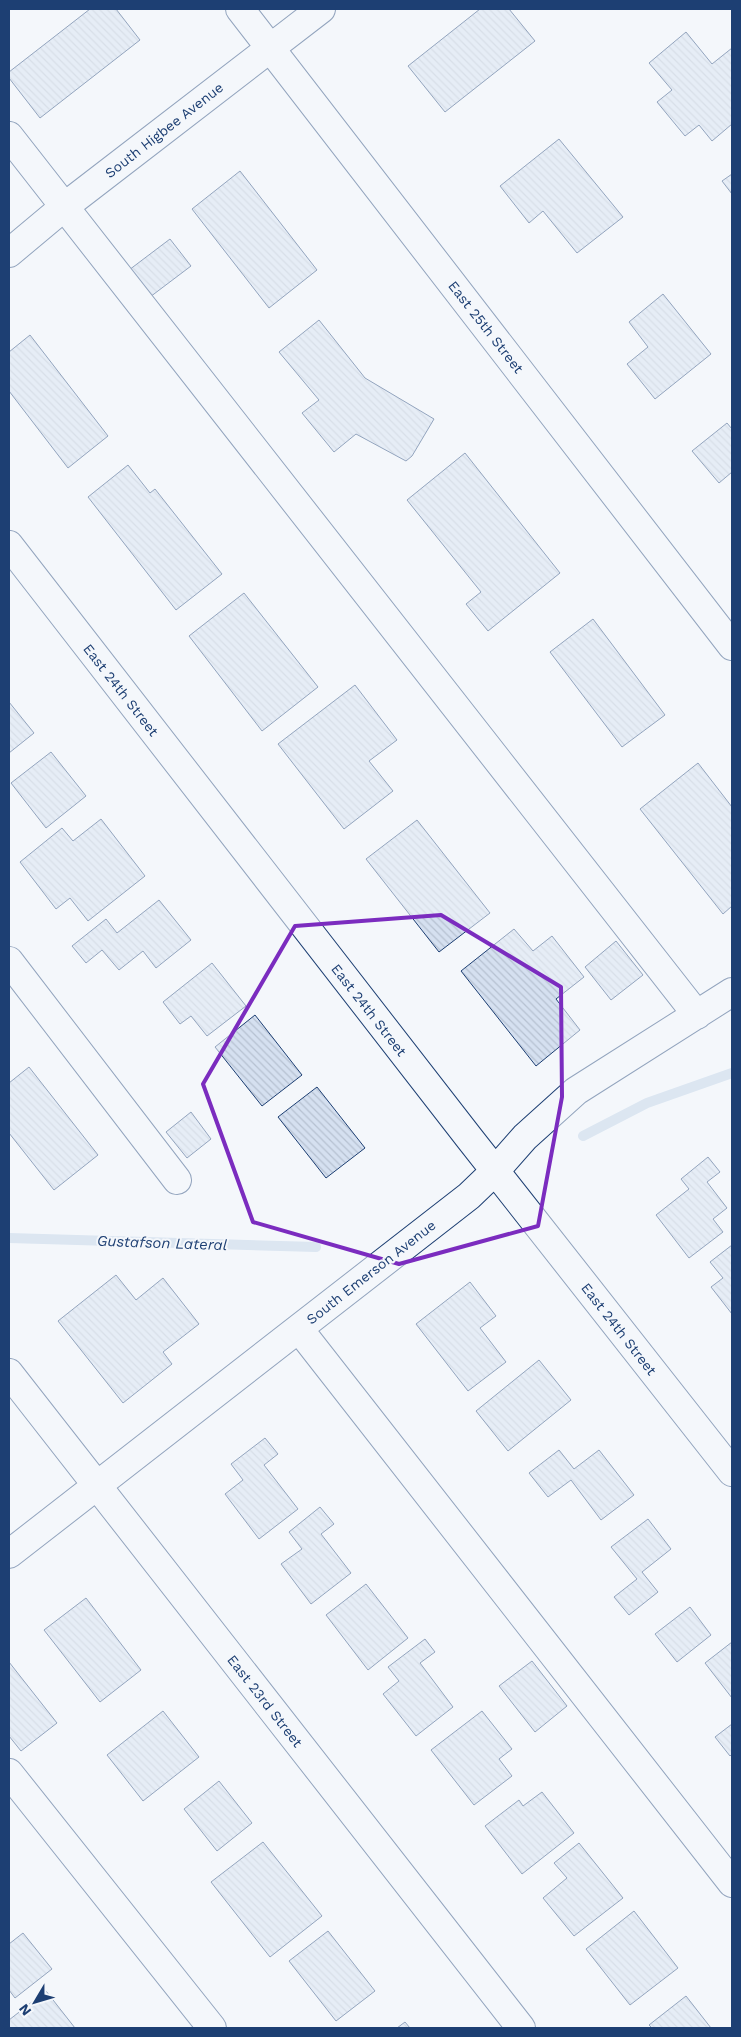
<svg xmlns="http://www.w3.org/2000/svg" width="741" height="2037" font-family="'Work Sans',sans-serif">
<style>
.lines{fill:none;stroke-linecap:round;stroke-linejoin:round}
.stream{stroke:#bed0e5;stroke-width:10}
.building{fill:url(#building-back-hatch);stroke:#1d3f73}
.minor-casing{stroke:#1d3f73;stroke-width:30}
.minor{stroke:#f4f7fb;stroke-width:28}
.marked{fill:none;stroke:#7b2cbf;stroke-width:4;stroke-linejoin:round}
.labels{text-anchor:middle;dominant-baseline:central;stroke-width:4;stroke-linejoin:round;paint-order:stroke}
.street-label{font-size:14px;fill:#1d3f73;stroke:#f4f7fb}
.water-label{font-size:15px;font-style:italic;fill:#1d3f73;stroke:#f4f7fb}
</style>
<defs>
<pattern id="building-back-hatch" width="6" height="6" patternUnits="userSpaceOnUse" patternTransform="scale(1.25)"><rect width="6" height="6" fill="#d5e0f0"/><path d="M-1 5l2 2M0 0l6 6M5-1l2 2" fill="none" stroke="#b6c1d1"/></pattern>
</defs>
<rect width="100%" height="100%" fill="#f4f7fb"/>
<g class="lines">
<path class="stream" d="M583 1136 647 1103 732 1073
M9 1238 316 1247"/>
</g>
<path class="building" d="M90 9H116L140 40 40 118 9 78V72Z
M480 9H509L535 41 445 112 408 66Z
M686 32 712 64 732 48V124L712 141 699 125 685 136 657 102 672 90 649 63Z
M559 139 623 217 577 253 543 211 529 223 500 186Z
M240 171 317 270 269 308 192 209Z
M732 174V194L722 181Z
M170 239 191 266 150 297 129 270Z
M663 294 711 354 655 399 627 364 648 347 629 322Z
M319 320 365 378 434 419 412 456 406 461 356 434 334 452 302 413 319 400 279 352Z
M30 335 108 436 68 468 9 391V352Z
M727 423 732 429V472L719 483 692 451Z
M465 453 560 573 488 631 466 604 481 592 407 500Z
M128 465 150 493 155 489 222 574 176 610 88 497Z
M244 593 318 687 262 731 189 636Z
M593 619 665 715 622 747 550 652Z
M355 685 397 740 369 761 393 791 344 829 278 744Z
M9 702 34 733 9 753Z
M51 752 86 796 46 828 11 783Z
M698 763 732 807V906L723 914 640 809Z
M101 819 145 876 88 921 70 898 56 909 20 862 62 828 73 841Z
M417 820 490 913 439 952 366 859Z
M159 900 191 940 156 968 143 951 119 970 102 950 86 963 72 946 106 919 117 933Z
M514 929 533 951 552 936 584 977 556 999 580 1030 536 1066 461 971Z
M616 941 643 975 611 1000 585 967Z
M212 963 246 1006 207 1036 191 1016 180 1024 163 1002Z
M255 1015 302 1075 262 1106 215 1047Z
M29 1067 98 1155 54 1190 9 1133V1083Z
M317 1087 365 1148 326 1178 278 1117Z
M191 1112 211 1139 187 1158 166 1132Z
M708 1157 720 1172 707 1182 727 1208 713 1219 723 1232 689 1258 656 1215 689 1189 681 1179Z
M732 1245V1314L711 1287 723 1278 710 1262Z
M116 1275 136 1300 163 1278 199 1324 163 1352 172 1364 123 1403 58 1321Z
M470 1282 496 1316 480 1328 506 1362 468 1391 416 1324Z
M539 1360 571 1400 508 1451 476 1411Z
M265 1438 278 1454 264 1465 298 1509 259 1539 225 1494 243 1480 231 1464Z
M559 1450 574 1469 599 1450 634 1495 601 1520 571 1480 548 1497 529 1473Z
M320 1507 334 1524 321 1534 351 1573 311 1604 281 1564 302 1549 289 1532Z
M648 1519 671 1549 642 1572 658 1592 629 1615 614 1597 637 1579 611 1547Z
M366 1584 408 1638 368 1670 326 1615Z
M86 1598 141 1670 100 1702 44 1630Z
M690 1607 711 1635 677 1662 655 1634Z
M425 1639 435 1652 420 1663 453 1707 416 1736 383 1694 399 1681 388 1667Z
M732 1642V1698L705 1663Z
M532 1661 567 1706 535 1732 499 1686Z
M9 1662 57 1723 21 1751 9 1736Z
M163 1711 199 1757 143 1801 107 1755Z
M482 1711 512 1749 499 1759 512 1776 474 1805 431 1750Z
M732 1724V1754L730 1756 715 1737Z
M219 1781 252 1823 217 1851 184 1809Z
M542 1792 574 1833 522 1874 485 1826 519 1800 523 1806Z
M263 1842 322 1916 270 1957 211 1882Z
M579 1843 623 1898 574 1936 543 1898 567 1878 554 1863Z
M634 1911 678 1968 630 2005 586 1949Z
M328 1931 375 1991 336 2021 289 1961Z
M23 1933 52 1969 15 1998 9 1990V1944Z
M46 1991 75 2028H9V2020Z
M686 1996 711 2028H652L649 2025Z
M405 2022 410 2028H397Z"/>
<g class="lines">
<defs>
<path id="minor" d="M240 9 732 646
M9 136 697 1015
M9 253 64 207 321 9
M9 545 470 1139 732 1472
M9 961 177 1180
M299 1329 732 1883
M9 1373 521 2028
M9 1554 469 1196 495 1171 525 1137 576 1091 732 992
M9 1773 212 2028"/>
</defs>
<use href="#minor" class="minor-casing"/>
<use href="#minor" class="minor"/>
</g>
<path d="M0 0H741V2037H0ZM441 915 561 987 562 1097 538 1226 399 1264 253 1222 203 1084 295 926Z" fill="#f4f7fb" fill-opacity=".55" fill-rule="evenodd"/>
<path class="marked" d="M441 915 561 987 562 1097 538 1226 399 1264 253 1222 203 1084 295 926Z"/>
<g class="labels">
<g class="street-label">
<text transform="translate(164 130) rotate(-38)">South Higbee Avenue</text>
<text transform="translate(486 327) rotate(52)">East 25th Street</text>
<text transform="translate(121 690) rotate(52)">East 24th Street</text>
<text transform="translate(369 1010) rotate(52)">East 24th Street</text>
<text transform="translate(371 1272) rotate(-38)">South Emerson Avenue</text>
<text transform="translate(619 1329) rotate(52)">East 24th Street</text>
<text transform="translate(265 1701) rotate(52)">East 23rd Street</text>
</g>
<g class="water-label">
<text transform="translate(162 1243) rotate(2)">Gustafson Lateral</text>
</g>
</g>
<rect width="741" height="2037" fill="none" stroke="#1d3f73" stroke-width="20"/>
<g transform="translate(35 2002) rotate(232)" stroke="#f4f7fb" stroke-width="4" paint-order="stroke">
<path d="M0-4L9 19L0 12L-9 19Z" fill="#1d3f73"/>
<text y="-8" font-size="14" font-weight="bold" text-anchor="middle" fill="#1d3f73">N</text>
</g>
</svg>
